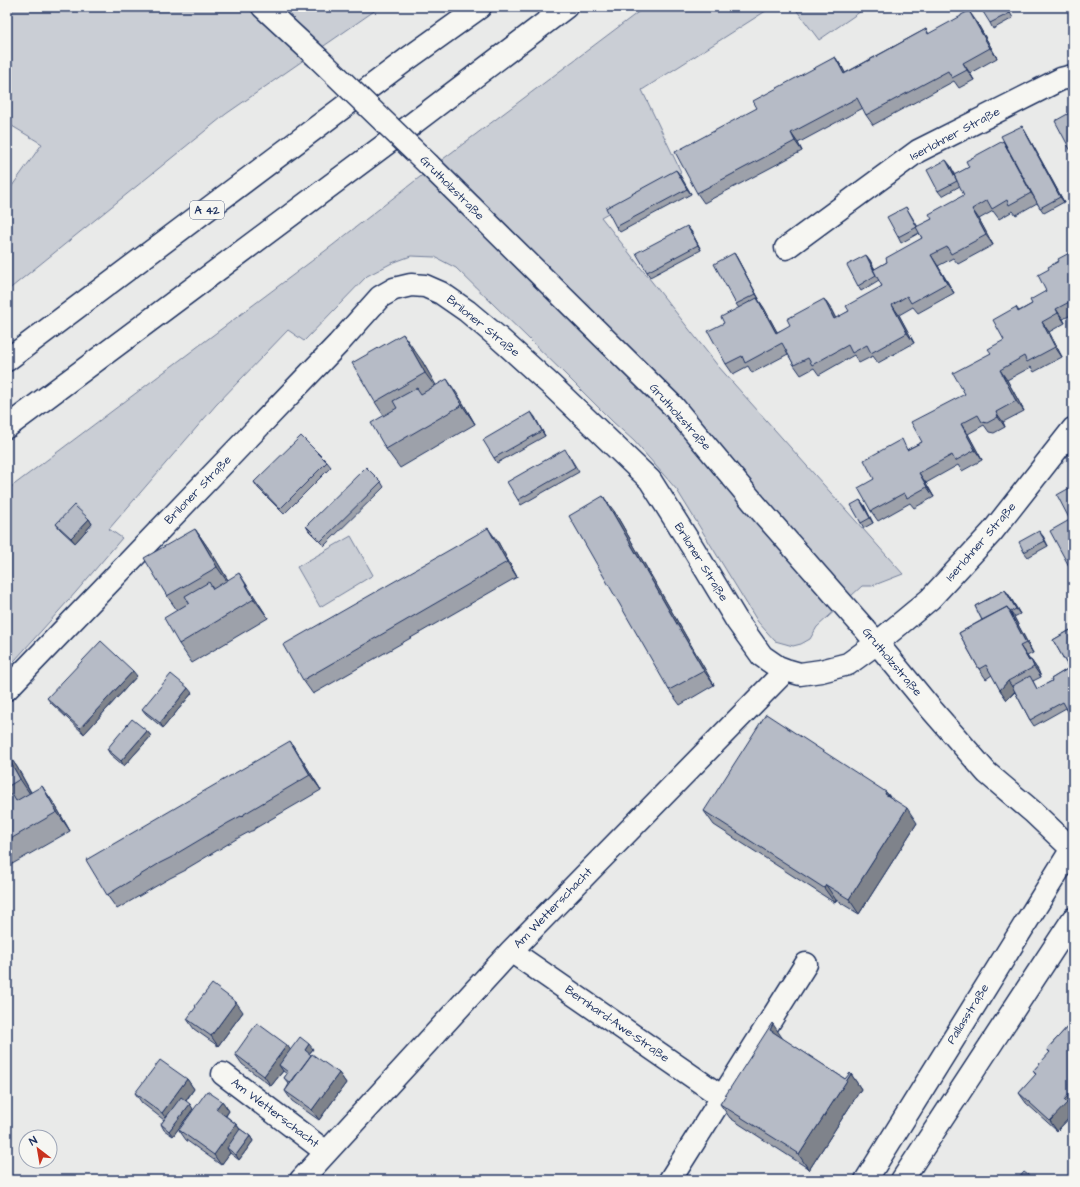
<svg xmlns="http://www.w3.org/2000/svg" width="1080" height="1187" font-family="'Architects Daughter',sans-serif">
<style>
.green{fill:#caced5;stroke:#727e9a}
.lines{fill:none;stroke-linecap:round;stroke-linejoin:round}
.street-casing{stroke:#1b2f5e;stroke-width:25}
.secondary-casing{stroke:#1b2f5e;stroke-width:25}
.highway-casing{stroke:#1b2f5e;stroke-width:25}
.street{stroke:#f6f6f2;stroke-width:22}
.secondary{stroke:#f6f6f2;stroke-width:22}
.highway{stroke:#f6f6f2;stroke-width:22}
.street-bridge-casing{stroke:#1b2f5e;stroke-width:25;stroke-linecap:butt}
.street-bridge{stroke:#f6f6f2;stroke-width:22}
.wall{fill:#9da1aa;stroke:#1b2f5e}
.shaded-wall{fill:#7f838b;stroke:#1b2f5e}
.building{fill:#b6bbc6;stroke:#1b2f5e}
.labels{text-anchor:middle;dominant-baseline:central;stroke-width:3;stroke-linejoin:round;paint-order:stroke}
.shield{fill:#f6f6f2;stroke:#5d6b8a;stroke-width:1}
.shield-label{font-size:11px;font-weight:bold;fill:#1b2f5e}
.street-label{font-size:12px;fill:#1b2f5e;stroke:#f6f6f2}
</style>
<rect width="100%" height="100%" fill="#e9eae9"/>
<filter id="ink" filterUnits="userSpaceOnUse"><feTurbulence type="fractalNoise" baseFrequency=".025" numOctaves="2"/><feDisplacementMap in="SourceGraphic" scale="8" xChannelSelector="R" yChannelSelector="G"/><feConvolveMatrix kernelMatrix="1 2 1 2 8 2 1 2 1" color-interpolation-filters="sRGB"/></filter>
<g filter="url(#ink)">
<path class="green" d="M7 7H380L226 114 7 291V193L42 144 7 123Z
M645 7H772L642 90 681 172 601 217 718 366 903 574 872 586H862L817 627 810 639 801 644 793 646 775 641 758 622 677 490 634 441 613 422 566 375 456 268 435 257 411 256 392 263 367 276 304 341 288 330 216 405 109 529 122 538 76 592 7 669V490L333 245 443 159Z
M794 7H867L819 40Z
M351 536 373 575 320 607 297 567Z"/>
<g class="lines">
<defs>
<path id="street" d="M263 7 318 58
M429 165 673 406 754 503 877 643 932 710 987 773 1033 812 1073 850
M786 248 918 151 1061 79 1073 76
M7 689 338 344 380 297 394 289 411 285 425 286 441 293 467 311 499 338 552 386 650 480 693 548 737 621 762 656 778 667 786 670 800 674 821 671 848 664 877 643 930 599 992 532 1073 429
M511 951 722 1097
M223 1074 326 1152
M301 1180 511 951 786 670
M670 1180 806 964"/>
<path id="secondary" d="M866 1180 1073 847
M902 1180 1073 919"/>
<path id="highway" d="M7 360 406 60 480 7
M7 427 390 141 566 7"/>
</defs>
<use href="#street" class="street-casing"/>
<use href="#secondary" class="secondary-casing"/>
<use href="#highway" class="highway-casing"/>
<use href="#street" class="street"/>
<use href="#secondary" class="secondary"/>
<use href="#highway" class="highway"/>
<defs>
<path id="street-bridge" d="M318 58 429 165"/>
</defs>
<use href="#street-bridge" class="street-bridge-casing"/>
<use href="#street-bridge" class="street-bridge"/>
</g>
<path class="wall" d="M1007 7 1013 18 993 29 990 23Z
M976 21 997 58 970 73 974 80 959 88 954 81 873 125 866 115 863 108 798 143 802 151 704 203 697 193 757 108 835 57 842 67 845 73 926 29 929 34Z
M1022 126 1025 131 1064 202 1044 213 1037 203 1016 215 1013 211 999 219 993 211 979 219 993 245 958 264 953 258 938 266 954 293 918 313 913 307 899 315 914 343 878 363 873 356 859 363 854 355 819 375 814 368 801 375 794 365 788 354 752 373 748 366 733 374 726 364 724 323 739 308 736 304 734 253 737 258 759 299H758L764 308 777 332 831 309 836 319 849 311 882 286 879 280 861 291 858 286 866 255 875 269 887 262 922 238 919 233 901 243 898 237 906 207 918 227 932 219 964 195 960 186 942 196 938 191 950 165 955 175 1007 146Z
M676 170 691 194 620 232 616 227Z
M691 231 701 250 650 277 647 272Z
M1073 251V314L1063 319 1065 323 1049 332 1062 357 1034 372 1031 367 1007 380 1024 411 1003 422 1005 427 994 433 989 432 984 425 968 434 982 460 962 471 958 465 926 483 934 497 914 508 910 503 878 521 871 511 874 479 908 449 922 442 965 394 991 353 1004 340 1016 307 1019 311 1032 304 1046 291 1049 269 1059 261Z
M422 361 436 386 460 398 475 424 400 468 386 449 384 416 375 402Z
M531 412 545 436 497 463 494 458Z
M568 454 579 472 521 505 518 500Z
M327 462 331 467 284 514 258 488 254 482Z
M381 482 384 487 324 546 309 531 306 526Z
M1073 486V572L1070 568V520Z
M860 500 864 505 873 523 864 528 861 523Z
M614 511 714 685 680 705 669 690Z
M89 519 92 524 75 543 60 529 56 524Z
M195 529 213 555 228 580 252 593 268 618 192 663 179 644 177 610 167 596Z
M1043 536 1048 546 1028 557 1024 552Z
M498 542 517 577 313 694 303 680Z
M1005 590 1009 595 1020 614 1014 617 1033 653 1027 656 1030 660H1031L1038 670 1041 677 1033 681 1037 689 1052 681 1051 679 1069 668 1053 640 1072 629 1073 631V720L1066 708 1034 726 1030 720 1015 692 1007 700 1000 690 992 675 986 679 979 669 959 633 982 620 975 606Z
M137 676 84 734 51 703 47 698Z
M192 693 163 728 146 714 142 709Z
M147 731 151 736 124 766 110 754 107 749Z
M7 753 17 767 31 792 55 805 70 831 7 867Z
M300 756 321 790 254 829V830L252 831H251L238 838 186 869V870L170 878 117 909 107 895Z
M886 792 891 798 917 823 859 914 836 900 835 903 714 825 704 811Z
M243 1012 218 1046 194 1029 187 1019Z
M1071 1023 1072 1109 1073 1111V1114L1057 1131 1026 1103 1019 1093 1036 1075 1033 1071 1050 1053 1047 1049Z
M783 1039 845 1079 851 1074 861 1089 809 1170 806 1167 730 1118 720 1104Z
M287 1045 290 1050 313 1049 309 1054 339 1073 346 1083 319 1120 292 1101 285 1091 289 1084 284 1078 287 1074 283 1071 271 1086 242 1064 235 1054Z
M187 1079 194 1089 186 1101 193 1109 173 1136 164 1130 161 1124 164 1120 142 1103 135 1093Z
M222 1101 229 1111 226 1116 236 1124 240 1129 250 1136 253 1141 239 1160 230 1153 221 1165 186 1140 179 1130Z"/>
<path class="shaded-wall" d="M969 11 976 21 997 58 990 48Z
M835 57 842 67 851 84 844 74Z
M963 63 970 73 974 80 967 70Z
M1022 126 1025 131 1064 202 1060 197Z
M791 133 798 143 802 151 795 141Z
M1003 141 1010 151 1038 203 1031 193Z
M946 160 950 165 961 185 957 180Z
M676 170 680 175 691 194 687 189Z
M972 209 979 219 993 245 986 235Z
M687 226 691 231 701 250 698 245Z
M734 253 737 258 759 299 756 294Z
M866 255 870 260 880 280 877 275Z
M931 255 938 266 954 293 947 283Z
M757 298 764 308 783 343 776 333Z
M824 299 831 309 841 329 834 319Z
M892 305 899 315 914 343 907 333Z
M1056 309 1063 319 1065 323 1058 313Z
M1042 322 1049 332 1062 357 1055 347Z
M403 334 422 361 444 399 425 373Z
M1000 370 1007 380 1024 411 1016 401Z
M447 379 460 398 475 424 462 405Z
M531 412 535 417 545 436 542 431Z
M996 412 1003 422 1005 427 998 417Z
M961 424 968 434 982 460 975 450Z
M919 473 926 483 934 497 927 487Z
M603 496 614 511 714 685 704 671Z
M860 500 864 505 873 523 870 518Z
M89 519 92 524 75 543 71 538Z
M488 528 498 542 517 577 507 562Z
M195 529 213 555 236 594 217 567Z
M1039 531 1043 536 1048 546Z
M239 573 252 593 268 618 254 599Z
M1005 590 1009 595 1020 614 1016 609Z
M1007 607 1014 617 1033 653 1026 643Z
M1020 646 1027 656 1033 667 1029 661Z
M1031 660 1038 670 1041 677 1034 667Z
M133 671 137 676 84 734 80 728Z
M1008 681 1015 691 1007 700 1000 690Z
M188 688 192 693 163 728 160 723Z
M147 731 151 736 124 766 121 761Z
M290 741 300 756 321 790 310 775Z
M7 753 17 767 38 806 20 779 7 756Z
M42 786 55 805 70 831 57 812Z
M886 792 897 807 885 794Z
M907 808 917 823 859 914 849 899Z
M826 885 836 900 835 903 824 888Z
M236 1002 243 1012 218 1046 211 1036Z
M773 1024 783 1039 770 1030Z
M309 1044 313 1049 308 1055 305 1050Z
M287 1045 294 1055 279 1065 283 1071 271 1086 264 1076Z
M339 1073 346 1083 319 1120 312 1110Z
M851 1074 861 1089 809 1170 799 1155Z
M187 1079 194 1089 169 1123 162 1113Z
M1073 1090V1107L1072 1109 1073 1111V1114L1057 1131 1050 1121 1064 1100Z
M222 1101 229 1111 223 1119 216 1109Z
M190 1104 193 1109 173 1136 169 1131Z
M236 1124 243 1134 227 1148 230 1153 221 1165 214 1155Z
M250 1136 253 1141 239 1160 236 1155Z"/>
<path class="building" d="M980 7H1007L1010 13 990 23Z
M969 11 990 48 963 63 967 70 952 78 948 71 866 115 857 98 791 133 795 141 697 193 675 152 757 108 753 101 835 57 844 74 926 29 928 34 961 16V15Z
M1073 111V155L1055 121Z
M1022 126 1060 197 1040 208 1001 136Z
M1003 141 1031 193 1009 205 1007 200 992 209 987 200 972 209 986 235 951 254 947 247 931 255 947 283 911 303 907 296 892 305 907 333 871 353 867 345 852 353 848 345 812 365 808 358 794 365 782 343 745 363 742 356 726 364 708 331 724 323 721 317 757 298 776 333 790 325 787 319 824 299 834 319 849 311 846 306 882 286 873 270 887 262 886 258 922 238 916 227 932 219 929 214 964 195 954 175 969 167 966 161Z
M946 160 954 175 957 181 938 191 927 170Z
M676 170 687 189 616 227 606 208Z
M906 207 917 227 898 237 887 217Z
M687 226 698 245 647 272 636 253Z
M1073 251V300L1056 309 1058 313 1042 322 1055 347 1027 362 1024 356 1000 370 1016 401 996 412 998 417 987 423 982 422 978 415 961 424 975 450 955 461 952 455 919 473 927 487 907 498 904 493 871 511 858 488 874 479 864 460 902 439 907 450 922 442 911 422 965 394 953 373 991 353 988 349 1004 340 993 320 1016 307 1018 312 1032 304 1030 300 1046 291 1038 275 1049 269 1048 267 1059 261 1058 259Z
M734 253 756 294 736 304 714 264Z
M866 255 876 275 858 286 847 265Z
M403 334 425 373 375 402 352 363Z
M447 379 462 405 386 449 371 423 397 408 393 401 417 388 421 394Z
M531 412 542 431 494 458 483 440Z
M301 436 327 462 280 509 254 482Z
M565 449 575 467 518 500 507 482Z
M366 467 381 482 321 541 306 526Z
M1073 486V518L1070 520 1057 495Z
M603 496 704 671 669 690 569 516Z
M860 500 870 518 861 523 851 505Z
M74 505 89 519 71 538 56 524Z
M1073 518V566L1070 568 1050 531Z
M488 528 507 562 303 680 283 645Z
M195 529 217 567 167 596 144 558Z
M1039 531 1045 541 1024 552 1019 542Z
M239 573 254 599 179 644 164 618 189 603 185 596 209 582 213 589Z
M1005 590 1016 609 1010 612 1007 607 982 620 975 606Z
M1007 607 1026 643 1020 646 1029 661 1031 660 1034 667 1008 681 1000 690 986 665 979 669 959 633Z
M1072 629 1073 631V720L1063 702 1030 720 1012 686 1030 676 1037 689 1052 681 1051 679 1069 668 1053 640Z
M101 641 133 671 80 728 47 698Z
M171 674 188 688 160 723 142 709Z
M766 714 886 792 885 794 907 808 849 899 826 885 824 888 704 811Z
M132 719 147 731 121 761 107 749Z
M290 741 310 775 244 814V815L242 817 241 816 228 823 176 854V855L160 863 107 895 86 860Z
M7 756 20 779 7 787Z
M42 786 57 812 7 841V797L12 794 16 801Z
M212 984 236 1002 211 1036 187 1019 196 1007 195 1006Z
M257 1023 287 1045 264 1076 235 1054Z
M772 1023 773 1024 770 1030 845 1079 850 1073 851 1074 799 1155 797 1154 798 1153 720 1104Z
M1071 1023 1073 1025V1090L1064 1100 1067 1103 1050 1121 1019 1093 1036 1074 1033 1071 1050 1052 1047 1049Z
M300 1037 309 1044 305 1050 311 1055 290 1083 284 1078 288 1072 279 1065Z
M312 1054 339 1073 312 1110 285 1091Z
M160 1060 187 1079 162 1113 135 1093Z
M207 1091 222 1101 216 1109 236 1124 214 1155 179 1130Z
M181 1097 190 1104 169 1131 161 1124Z
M240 1129 250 1136 236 1155 227 1148Z
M1024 1172 1035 1180H1017Z"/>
</g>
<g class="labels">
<rect class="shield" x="190" y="201" width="34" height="18" rx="3"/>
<g class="shield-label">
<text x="207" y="210">A 42</text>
</g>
<g class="street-label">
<text transform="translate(955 134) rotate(-28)">Iserlohner Straße</text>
<text transform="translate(452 188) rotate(45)">Grutholzstraße</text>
<text transform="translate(483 326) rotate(39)">Briloner Straße</text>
<text transform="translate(680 417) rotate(48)">Grutholzstraße</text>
<text transform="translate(198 490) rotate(-46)">Briloner Straße</text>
<text transform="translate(981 542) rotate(-49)">Iserlohner Straße</text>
<text transform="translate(701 562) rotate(58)">Briloner Straße</text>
<text transform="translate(892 662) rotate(50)">Grutholzstraße</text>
<text transform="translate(553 908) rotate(-46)">Am Wetterschacht</text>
<text transform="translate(968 1014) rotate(-58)">Pallasstraße</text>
<text transform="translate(617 1024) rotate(35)">Bernhard-Awe-Straße</text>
<text transform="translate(275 1113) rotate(37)">Am Wetterschacht</text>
</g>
</g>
<rect width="1080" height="1187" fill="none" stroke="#f6f6f2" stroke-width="24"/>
<rect x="12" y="12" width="1056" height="1163" fill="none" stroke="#1b2f5e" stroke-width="1.5" filter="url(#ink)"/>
<g transform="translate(38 1149) rotate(329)"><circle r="19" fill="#f6f6f2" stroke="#9ea6b7"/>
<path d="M0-3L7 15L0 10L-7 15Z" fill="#c8321e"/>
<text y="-6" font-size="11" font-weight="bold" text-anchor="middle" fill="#1b2f5e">N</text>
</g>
</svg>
